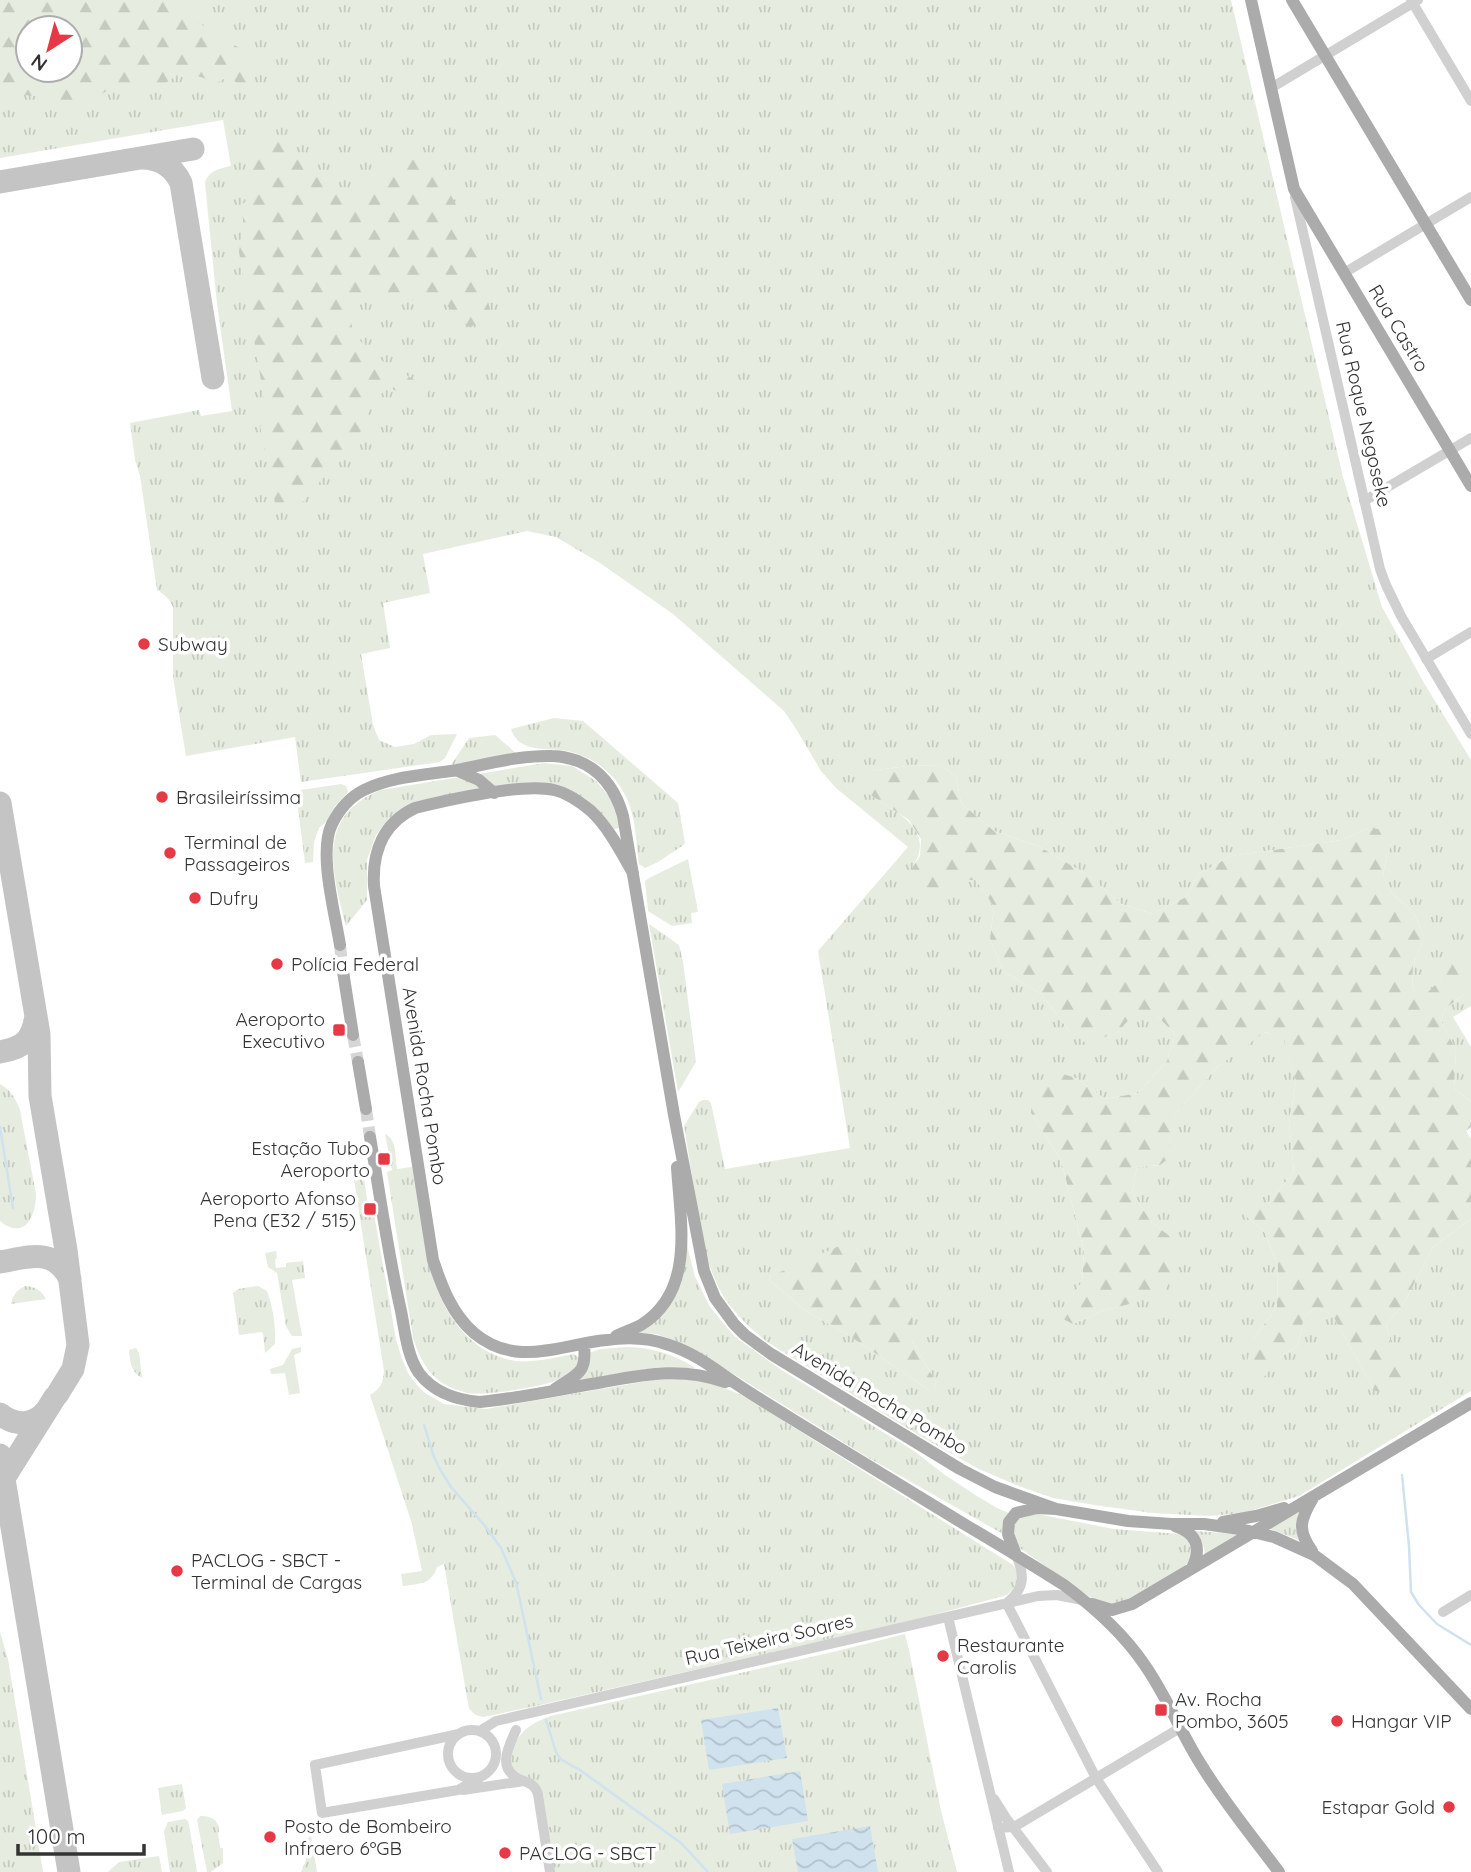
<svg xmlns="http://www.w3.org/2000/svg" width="1471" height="1872" font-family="Quicksand,sans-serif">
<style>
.grass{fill:url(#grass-tufts);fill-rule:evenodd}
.forest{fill:url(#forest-firs);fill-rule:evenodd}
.water{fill:url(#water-waves)}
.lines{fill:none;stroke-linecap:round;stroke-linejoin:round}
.stream{stroke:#cfe2ee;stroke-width:2.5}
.taxiway{stroke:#c4c4c4;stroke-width:23}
.major-tunnel{stroke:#d6d6d6;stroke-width:12;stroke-dasharray:12 6;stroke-linecap:butt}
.minor{stroke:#d0d0d0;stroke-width:10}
.major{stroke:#ababab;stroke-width:12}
.poi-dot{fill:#e63946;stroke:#fff;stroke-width:2.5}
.labels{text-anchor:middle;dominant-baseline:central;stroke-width:7;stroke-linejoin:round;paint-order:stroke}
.street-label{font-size:19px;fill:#333;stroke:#fff}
.poi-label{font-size:19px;fill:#333;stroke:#fff;text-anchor:start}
</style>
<defs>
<pattern id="grass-tufts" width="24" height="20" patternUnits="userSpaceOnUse" patternTransform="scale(1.75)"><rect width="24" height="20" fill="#e6ecdf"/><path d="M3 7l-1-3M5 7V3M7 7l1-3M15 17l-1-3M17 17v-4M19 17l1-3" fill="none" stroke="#c6cbc0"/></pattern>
<pattern id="forest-firs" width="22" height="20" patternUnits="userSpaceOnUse" patternTransform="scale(1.75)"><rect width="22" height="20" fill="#e6ecdf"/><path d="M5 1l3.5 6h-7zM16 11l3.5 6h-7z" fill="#c6cbc0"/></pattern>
<pattern id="water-waves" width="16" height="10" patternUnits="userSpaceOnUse" patternTransform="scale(1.75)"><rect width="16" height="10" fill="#cfe2ee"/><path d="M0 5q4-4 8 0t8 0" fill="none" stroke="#b2c2cd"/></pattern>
</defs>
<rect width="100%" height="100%" fill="#fff"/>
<path class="grass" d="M0 0H1231L1343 477 1382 607 1424 683 1471 760V1006L1453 1017 1471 1047V1102L1454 1088 1456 1050 1441 1021 1446 1008 1465 994 1442 978 1426 995 1412 991 1413 966 1424 936 1413 911 1392 894 1383 875 1387 853 1394 841 1368 828 1342 840 1231 856 1199 874 1186 897 1153 914 1121 904 1089 876 1040 847 994 831 961 803 956 777 941 765 907 766 870 771 869 794C897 813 937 829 912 868L959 880H976L994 907 990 939 1003 971 1041 994 1071 1033H1117L1132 1014 1157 1016 1175 1034 1167 1061 1138 1093 1105 1099 1076 1078 1031 1113 1061 1160 1084 1251 1082 1282 1062 1309 1073 1324 1102 1311 1130 1304 1171 1237 1151 1222 1132 1192 1137 1167 1160 1165 1169 1142 1172 1117 1217 1067 1264 1032 1284 1038 1296 1081 1289 1123 1294 1172 1268 1203 1246 1216 1264 1231 1278 1266 1277 1307 1253 1339 1264 1376 1282 1356 1298 1345 1304 1317 1316 1307 1333 1316 1375 1391 1391 1344 1386 1324 1403 1305 1433 1247 1471 1219V1391L1299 1496 1243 1513 1209 1516 1153 1513 1101 1506 1053 1498 1016 1485 977 1468 922 1437 767 1342C749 1327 731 1311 720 1290 705 1262 701 1232 696 1201 692 1176 688 1151 684 1126L699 1102 703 1100H708L711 1103 725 1169 850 1148 818 951 908 847 836 788 821 771 798 732 784 711 673 614 600 563 556 537 527 531 423 554 430 593 383 603 390 648 361 654 373 725 379 740 395 747 414 744 431 735 457 734 445 758 440 762 301 782 295 737 186 756 173 677V607C170 599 164 594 157 590L140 476 135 459 130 423 199 410 201 416 232 411 217 303 205 183C209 170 219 169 231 166L223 120 0 158ZM28 28H70V70H28ZM855 1246 885 1296 911 1314V1339L936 1382 934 1389H928L848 1335 806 1311 770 1281 769 1277Z
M554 718 583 721 678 803 685 843 682 846 658 862 645 868 639 864C636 842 636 815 625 795 614 772 591 756 567 751 547 747 519 754 511 729Z
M495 735 518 755 451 765 469 738Z
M544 763 572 766 596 781 611 799 620 827 613 830 553 786 402 810 388 820 376 835 367 860V900L346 926C332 872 315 816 381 790Z
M341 784 346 786 348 792 336 805 327 821 319 828 314 842 313 862 305 863 297 800 298 794 301 790Z
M688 859 698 912 691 913 692 923 672 926 648 911 645 881 649 878Z
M649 924 679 945 683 962 696 1062 678 1092Z
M0 1084C11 1090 16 1099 20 1110L36 1194C36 1217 24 1241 0 1221Z
M385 1134C397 1139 395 1156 397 1169L412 1167C417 1191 421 1216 426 1241 430 1258 432 1277 439 1293 452 1326 479 1356 516 1361 535 1363 556 1357 574 1354L579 1358C577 1366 574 1371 567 1376 552 1386 486 1396 467 1393 460 1391 452 1388 446 1385 428 1376 419 1356 413 1338L387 1172 392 1170Z
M364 1178 369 1215 374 1214 396 1339 402 1359 408 1373 416 1384 425 1393 444 1404 486 1409 676 1376 714 1384 742 1395 1013 1565 1018 1573 1017 1585 1007 1595 922 1618 531 1707 483 1717 476 1715 469 1709 444 1564 437 1567C432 1584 419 1584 403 1586L401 1574 422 1571 412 1524 370 1395C381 1388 383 1383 384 1371L354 1180Z
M687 1245 695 1277 710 1307 734 1336 780 1369 914 1451 945 1475 977 1496 997 1508 1011 1514 1003 1534 867 1457 695 1350 657 1334 639 1333 658 1315Z
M276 1251 277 1258 275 1260 276 1268 286 1267V1263L303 1261 305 1278 292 1280 302 1336H292L286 1326 277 1273 268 1267 265 1253Z
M26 1286C36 1287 41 1290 46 1299L11 1304C13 1295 17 1289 26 1286Z
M258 1286 267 1291C273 1307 276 1327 275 1344L265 1353 263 1333 261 1332 239 1335 233 1293 238 1289Z
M301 1347V1352L294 1355 300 1393 289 1395 285 1373 271 1374 270 1369 283 1365 292 1349Z
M625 1347C651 1347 674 1354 695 1368L660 1367 575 1381 589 1368V1353L600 1349Z
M136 1348 139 1353 142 1378C131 1372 130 1362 129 1350Z
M1299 1512 1296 1528 1299 1540 1269 1529Z
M1037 1514 1114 1529 1180 1534C1196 1542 1195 1557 1183 1568L1118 1607 1093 1599 1018 1547 1013 1540 1014 1522 1021 1516Z
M1195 1531 1237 1534 1239 1537 1205 1557C1205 1546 1201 1540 1195 1531Z
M0 1632 8 1659 43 1872H0Z
M905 1634 909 1650 941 1811 957 1872H554L543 1793C537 1782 526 1782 517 1774 503 1761 515 1739 526 1729 533 1723 542 1719 551 1716L833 1652Z
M182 1784 186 1808 183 1811 162 1815 158 1788Z
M200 1816C211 1816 219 1819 219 1832L218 1833 220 1848H223V1863L211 1872H207L197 1820Z
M185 1819 188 1821 189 1825 197 1872H170L164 1831 168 1822Z
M311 1835 317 1872H301L306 1860 303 1844Z
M159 1856 162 1872H108L119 1862Z"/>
<path class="forest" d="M0 0H183L192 19 246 52 256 76 245 88 228 77 216 83 201 77 177 75 163 85 112 87 81 109 54 98 24 95 0 100ZM28 28H70V70H28Z
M274 139 279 142 291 160 301 159 307 170C324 174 328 174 334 191L355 200 370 177 391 164 426 157C448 186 466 220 477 254 484 275 485 296 493 318L469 327 439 298 403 301 382 294 358 295 348 311 354 334 374 356 430 389 422 403 388 387 368 408 366 425 304 501 287 509 275 503 260 426 268 421 239 252 243 221 242 204 253 198C253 188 250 170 255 162L252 149 258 143H266Z
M941 765 956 777 961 803 994 831 1040 847 1089 876 1121 904 1153 914 1186 897 1199 874 1231 856 1342 840 1368 828 1389 830 1394 841 1387 853 1383 875 1392 894 1413 911 1424 936 1413 966 1412 991 1426 994 1442 978 1449 960 1458 961 1471 976 1465 994 1446 1008 1441 1021 1456 1050 1454 1088 1471 1102V1127L1466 1131 1471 1139V1219L1433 1247 1403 1305 1386 1324 1391 1344 1408 1358 1407 1378 1393 1394 1375 1391 1333 1316 1316 1307 1304 1317 1298 1345 1282 1356 1264 1377H1251L1245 1369 1253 1339 1277 1307 1278 1266 1264 1231 1246 1216 1247 1205 1268 1203 1294 1172 1289 1123 1296 1081 1284 1039 1265 1032 1217 1067 1173 1116 1169 1142 1172 1156 1160 1165 1137 1167 1132 1192 1151 1222 1171 1237 1178 1263 1165 1291 1130 1304 1102 1311 1073 1324 1061 1318 1062 1309 1082 1282 1084 1251 1061 1160 1031 1113 1032 1090 1053 1071 1076 1078 1105 1099 1138 1093 1167 1061 1175 1034 1157 1016 1133 1015 1117 1033 1086 1043 1071 1033 1041 994 1003 971 990 939 994 907 976 880H959L942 901 930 903 915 893 912 868 920 856 921 839 909 820 869 794 864 782 869 771 907 766Z
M846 1243 855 1246 885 1295 899 1298 911 1315V1339L936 1382 934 1389H928L848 1335 806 1311 770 1281 769 1277Z"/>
<path class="water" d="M778 1708 787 1758 709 1770 701 1720Z
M800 1771 808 1821 730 1834 722 1784Z
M870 1826 878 1872H798L792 1839Z"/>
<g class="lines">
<path class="stream" d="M0 1127 13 1208
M424 1425 434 1457 441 1471 451 1487 485 1526 501 1548 516 1582 541 1699
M1402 1475 1409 1546 1411 1592 1419 1605 1437 1624 1471 1645
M546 1720 556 1752 560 1759 580 1770 681 1843 708 1872"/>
<path class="taxiway" d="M142 158C159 158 173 166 181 183L213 378
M0 182 193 149
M0 803 39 1034 40 1096 66 1250 78 1345 73 1369 57 1395
M0 1052C24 1048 32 1040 36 1016
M0 1262C29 1257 54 1247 70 1279
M0 1414C15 1426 33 1426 46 1411
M0 1455 69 1872
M4 1478 55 1397"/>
<path class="major-tunnel" d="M340 945 342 965
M353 1035 358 1062
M366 1109 370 1137"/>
<path class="minor" d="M1411 0 1471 101
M1271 88 1418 0
M1295 197 1380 569 1386 585 1401 616 1471 734
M1344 273 1471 197
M1364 501 1471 438
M1426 659 1471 632
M1007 1603C1025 1588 1025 1576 1016 1555
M1007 1604 1096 1778 1158 1872
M1443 1612 1471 1595
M948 1617 1009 1872
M516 1730C508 1748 496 1769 521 1780 530 1783 535 1785 538 1794L550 1872
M448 1754a24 24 0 1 1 48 0a24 24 0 1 1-48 0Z
M480 1731 496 1721 1038 1596 1057 1595 1082 1600
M459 1734 315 1765 322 1813 458 1790 484 1775
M463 1790 524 1781
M994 1799 1006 1818 1047 1872
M998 1828 1014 1827 1180 1728"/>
<path class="major" d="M1251 0 1294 189 1471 486
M1292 0 1471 300
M456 770 479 780 494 793
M633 873C621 852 609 828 591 811 580 802 568 793 554 790 522 783 448 800 415 808 383 823 372 852 374 886L433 1260C442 1287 452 1314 474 1333 516 1368 559 1345 606 1340 627 1337 650 1338 669 1345 695 1353 716 1370 738 1385 756 1397 774 1408 792 1419 851 1455 910 1491 969 1527 1001 1546 1033 1565 1064 1585 1095 1608 1123 1633 1144 1664 1166 1695 1180 1731 1200 1763 1223 1801 1252 1836 1279 1872
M340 945C335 913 318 852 332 824 339 810 350 797 364 790 392 776 427 775 457 770 488 764 521 755 552 756 561 756 569 758 578 761 603 771 616 791 623 816L674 1115 704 1271 715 1298 734 1324 745 1335 771 1354 960 1469 995 1487 1056 1509
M342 965 353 1035
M358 1062 366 1109
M370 1137C380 1195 388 1254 401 1311 405 1331 407 1356 419 1373 434 1393 457 1400 480 1402 521 1398 562 1389 603 1382 647 1374 682 1367 725 1382
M616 1336C624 1332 633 1329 641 1325 696 1291 680 1221 677 1167
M555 1389C578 1373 587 1374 584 1344
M1223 1522 1256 1516 1284 1508
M1175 1526C1197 1533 1202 1548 1192 1568
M1312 1551C1297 1530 1300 1520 1313 1498
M1016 1555 1008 1534 1009 1522 1016 1513 1037 1508 1056 1509 1128 1521 1172 1524H1204L1240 1529 1274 1537 1314 1555 1353 1584 1471 1709
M1092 1604 1112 1610 1132 1604 1471 1403"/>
</g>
<g class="poi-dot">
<circle cx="144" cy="644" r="7"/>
<circle cx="162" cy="797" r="7"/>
<circle cx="170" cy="853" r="7"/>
<circle cx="195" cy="898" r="7"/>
<circle cx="277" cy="964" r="7"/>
<rect x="332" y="1023" width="14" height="14" rx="3.5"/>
<rect x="377" y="1152" width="14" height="14" rx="3.5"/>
<rect x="363" y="1202" width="14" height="14" rx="3.5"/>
<circle cx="177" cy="1571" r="7"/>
<circle cx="943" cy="1656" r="7"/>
<rect x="1154" y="1703" width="14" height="14" rx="3.5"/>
<circle cx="1337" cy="1721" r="7"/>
<circle cx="1449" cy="1807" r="7"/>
<circle cx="270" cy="1837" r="7"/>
<circle cx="505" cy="1853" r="7"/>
</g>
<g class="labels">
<g class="street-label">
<text transform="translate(1399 328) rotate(59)">Rua Castro</text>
<text transform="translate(1364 414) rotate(77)">Rua Roque Negoseke</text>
<text transform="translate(425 1086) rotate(81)">Avenida Rocha Pombo</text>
<text transform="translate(880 1398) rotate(31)">Avenida Rocha Pombo</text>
<text transform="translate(769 1639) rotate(-13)">Rua Teixeira Soares</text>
</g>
<g class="poi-label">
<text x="158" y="644">Subway</text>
<text x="176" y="797">Brasileiríssima</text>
<text x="184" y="842">Terminal de<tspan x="184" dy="22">Passageiros</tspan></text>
<text x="209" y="898">Dufry</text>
<text x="291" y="964">Polícia Federal</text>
<text x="325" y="1019" text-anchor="end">Aeroporto<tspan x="325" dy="22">Executivo</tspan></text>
<text x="370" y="1148" text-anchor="end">Estação Tubo<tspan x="370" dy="22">Aeroporto</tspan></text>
<text x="356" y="1198" text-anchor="end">Aeroporto Afonso<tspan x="356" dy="22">Pena (E32 / 515)</tspan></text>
<text x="191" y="1560">PACLOG - SBCT -<tspan x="191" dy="22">Terminal de Cargas</tspan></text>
<text x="957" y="1645">Restaurante<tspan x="957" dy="22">Carolis</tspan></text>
<text x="1175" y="1699">Av. Rocha<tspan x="1175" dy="22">Pombo, 3605</tspan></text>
<text x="1351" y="1721">Hangar VIP</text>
<text x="1435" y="1807" text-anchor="end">Estapar Gold</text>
<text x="284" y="1826">Posto de Bombeiro<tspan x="284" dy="22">Infraero 6ºGB</tspan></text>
<text x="519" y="1853">PACLOG - SBCT</text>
</g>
</g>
<g transform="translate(49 49) rotate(216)"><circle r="33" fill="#ffffff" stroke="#adadad" stroke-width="2"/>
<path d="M0-5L12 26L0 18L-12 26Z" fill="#e63946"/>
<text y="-10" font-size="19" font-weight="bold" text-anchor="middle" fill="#333333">N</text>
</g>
<path d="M18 1844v10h126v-10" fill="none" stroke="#333333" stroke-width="3.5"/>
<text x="28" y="1844" font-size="21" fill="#333333" stroke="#ffffff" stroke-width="5" paint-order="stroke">100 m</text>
</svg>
